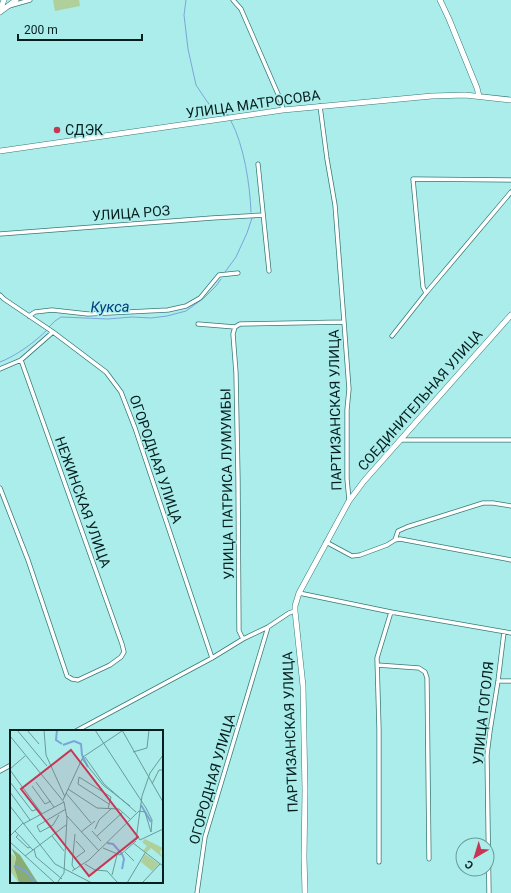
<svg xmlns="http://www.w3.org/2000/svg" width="511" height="893" font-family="Roboto,sans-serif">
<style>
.green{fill:#afd09b}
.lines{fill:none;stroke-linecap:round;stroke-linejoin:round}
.stream{stroke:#7ba5d9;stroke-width:1}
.street-casing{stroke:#387978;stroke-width:5}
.secondary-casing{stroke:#387978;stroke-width:6}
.street{stroke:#fff;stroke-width:3.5}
.secondary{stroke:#fff;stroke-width:5}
.poi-dot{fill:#c73754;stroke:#abedeb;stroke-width:1.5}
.labels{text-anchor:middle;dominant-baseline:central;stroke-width:3;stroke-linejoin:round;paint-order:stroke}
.street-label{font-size:14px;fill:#041f1e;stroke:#abedeb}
.poi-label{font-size:14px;fill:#041f1e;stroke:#abedeb;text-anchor:start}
.water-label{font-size:15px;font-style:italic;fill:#003f7d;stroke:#abedeb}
.inset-river{fill:none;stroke:#7ba5d9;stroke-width:2}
.inset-road{fill:none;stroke:#689b99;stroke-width:1}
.view{fill:#c73754;fill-opacity:0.15;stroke:#c73754;stroke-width:2}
.inset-edge{fill:none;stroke:#041f1e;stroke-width:2}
</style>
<rect width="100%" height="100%" fill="#abedeb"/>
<path class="green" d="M53 0H79L80 6 55 11Z"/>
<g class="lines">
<path class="stream" d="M186 0 184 15 188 49 196 85 204 97 211 107 216 111 229 115
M231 121C244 145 250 185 251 212
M225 272 236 257 247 233 252 218
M49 327 55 321 61 317 108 319 132 317 151 318 167 316 186 311 204 298 216 286 221 279
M0 362C16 356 35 342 47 330"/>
<defs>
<path id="street" d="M233 0 241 9 281 101 283 110
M9 6 30 0
M320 106 327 159 335 205 344 322 349 389 347 410V479L349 500
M258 164 269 271
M0 234 212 218 263 215
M426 293 423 287 413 179 511 180
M0 295 4 299 53 332 106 372 121 392 135 428 212 658
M29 316 35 312 52 310 88 314 168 310 186 306 200 298 219 275 238 273
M198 324 235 327 240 324 344 322
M235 327 233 334 236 373 238 478 239 631 243 639
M392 336 426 293 511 192
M0 369 21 360 53 332
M401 440H511
M0 488 28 560 65 670 67 676 72 679 78 680 110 665 121 657 124 652 122 644 21 360
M395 540 398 531 407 527 483 503H493L511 506
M326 542 352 556 360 555 387 545 395 540 400 539 511 560
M299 593 391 612 511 633
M377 665 419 668 425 672 427 678 429 859
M498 681H511
M76 731 212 658 243 639 268 627 289 613 295 611
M0 771 11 765
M379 862V729L377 658 391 612
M197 893 205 837 268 627
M489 893 487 755 490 731 498 681 504 632"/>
<path id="secondary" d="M440 0 449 19 477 88 479 96
M0 10 4 0
M0 12 16 0
M0 151 283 110 432 96 465 95 511 100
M305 893 304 857 305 791 303 686 295 611V606L299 593 349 501 364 481 511 315"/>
</defs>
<use href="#street" class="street-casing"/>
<use href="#secondary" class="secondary-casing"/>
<use href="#street" class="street"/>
<use href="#secondary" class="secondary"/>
</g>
<circle class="poi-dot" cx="57" cy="130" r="4"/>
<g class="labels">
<g class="street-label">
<text transform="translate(253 104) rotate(-8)">УЛИЦА МАТРОСОВА</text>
<text transform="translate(131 213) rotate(-4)">УЛИЦА РОЗ</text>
<text transform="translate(420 400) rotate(-49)">СОЕДИНИТЕЛЬНАЯ УЛИЦА</text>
<text transform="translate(335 410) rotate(-91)">ПАРТИЗАНСКАЯ УЛИЦА</text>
<text transform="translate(156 459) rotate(71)">ОГОРОДНАЯ УЛИЦА</text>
<text transform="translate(227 484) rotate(-91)">УЛИЦА ПАТРИСА ЛУМУМБЫ</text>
<text transform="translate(83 502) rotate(70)">НЕЖИНСКАЯ УЛИЦА</text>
<text transform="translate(483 713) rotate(-84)">УЛИЦА ГОГОЛЯ</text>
<text transform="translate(290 732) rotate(-92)">ПАРТИЗАНСКАЯ УЛИЦА</text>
<text transform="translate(212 779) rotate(-74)">ОГОРОДНАЯ УЛИЦА</text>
</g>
<g class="poi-label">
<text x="65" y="130">СДЭК</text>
</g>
<g class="water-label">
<text transform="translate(110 307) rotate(-1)">Кукса</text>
</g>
</g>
<g transform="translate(10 730)">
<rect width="153" height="153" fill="#abedeb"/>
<path d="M1 118 10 125 28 153H9L4 138 6 127Z" fill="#89ac73"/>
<path d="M0 123 6 127 4 137 9 153 0 141Z" fill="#afd09b"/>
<path d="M135 109 153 118 150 122 153 128 141 118 136 123 133 121 137 116 132 112ZM135 124 149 134 142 141 131 132Z" fill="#afd09b"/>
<path class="inset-river" d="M47 0 46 10 52 14M53 15 64 11 71 14 72 25 78 37M131 75 141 92M97 113 103 114 112 124 114 129 112 139M4 136 16 141 25 153"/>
<path class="inset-road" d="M7 0 37 36M17 0 29 14M34 0 36 25 55 67M85 0 136 78 142 90 141 102M112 0 153 72M0 6 54 72 57 88 54 143 47 153M123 22 137 18 139 0M75 27 94 54 126 82M72 29 93 55 120 76M0 39 15 26M0 40 32 84M0 52 22 81 28 79M26 52 44 77M142 54 149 40H153M22 56 35 74 41 71M58 59 87 78 109 79 120 89M0 62 20 90M56 63 81 93M53 70 73 27 112 1M0 76 45 134 82 153M98 79 101 67 69 47 68 54 99 74M129 81 135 82 141 102M49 85 43 95 30 102 27 96 56 79M57 86 89 121M13 94 54 72M85 99 89 90 101 79M5 101 23 120M82 101 91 111M71 102 85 91M65 104 62 135 65 140M8 105 6 107 18 118 20 117M0 106 13 93M42 106 54 121M87 106 113 82M128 107 130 110 153 99M126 110 132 66 140 43 153 25M0 112 45 153M123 113 153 136M93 118 110 125 126 111M24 119 26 127 52 149M115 122 124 131M15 126 56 95M64 129 75 121 66 111M75 134 85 140 97 141 108 153M62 141 79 130 129 81M102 145 107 125M133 152 150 134M117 153 135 123"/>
<path class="view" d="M61 20 128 107 79 146 11 59Z"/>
<rect width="153" height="153" class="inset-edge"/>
</g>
<g transform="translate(475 857) rotate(218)"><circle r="19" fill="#abedeb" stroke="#689b99"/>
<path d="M0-3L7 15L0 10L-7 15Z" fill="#c73754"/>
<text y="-6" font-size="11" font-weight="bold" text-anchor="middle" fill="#041f1e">С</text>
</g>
<path d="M18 34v6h124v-6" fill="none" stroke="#041f1e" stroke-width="2"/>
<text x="24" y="34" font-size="12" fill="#041f1e" stroke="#abedeb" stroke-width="3" paint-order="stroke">200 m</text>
</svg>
